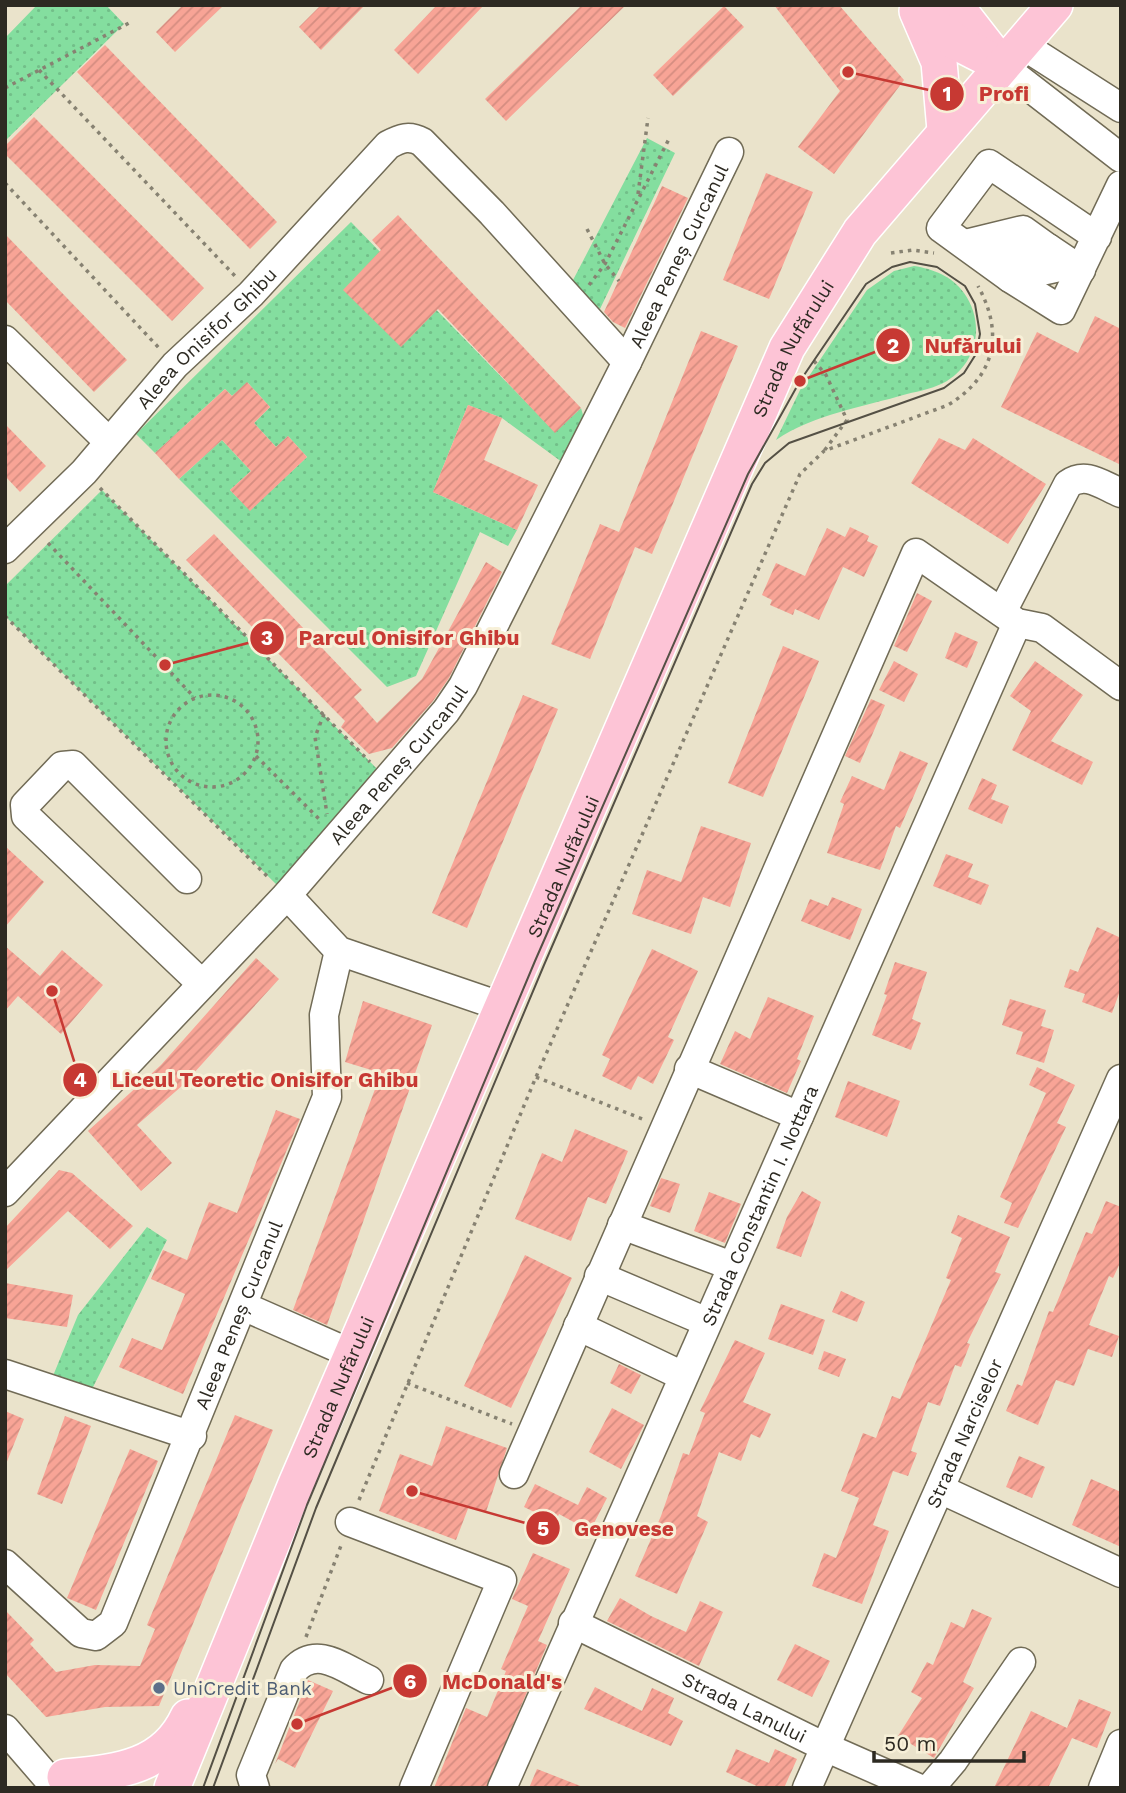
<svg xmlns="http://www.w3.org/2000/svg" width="1126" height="1793" font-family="'Work Sans',sans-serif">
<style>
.grass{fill:url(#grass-dots)}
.building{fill:url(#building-hatch)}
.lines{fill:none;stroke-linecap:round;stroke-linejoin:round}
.minor-casing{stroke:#716b56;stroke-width:31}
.major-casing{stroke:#fff;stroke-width:38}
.path{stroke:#878272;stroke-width:3.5;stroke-dasharray:3.5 5;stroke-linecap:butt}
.minor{stroke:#fff;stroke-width:28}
.major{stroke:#fdc4d6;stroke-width:35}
.tram{stroke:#545045;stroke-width:2}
.service-dot{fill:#5c6f8a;stroke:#f7f0d8;stroke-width:2.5}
.labels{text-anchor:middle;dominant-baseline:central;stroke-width:6;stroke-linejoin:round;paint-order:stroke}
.street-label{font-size:19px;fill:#2d2a22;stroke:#f7f0d8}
.service-label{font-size:19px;fill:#4e5e75;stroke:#f7f0d8;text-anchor:start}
.leader{fill:none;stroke:#c73933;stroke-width:2.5}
.callout-dot{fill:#c73933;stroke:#f7f0d8;stroke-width:2.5}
.mark-label{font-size:21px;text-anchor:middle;font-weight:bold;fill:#fff}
.callout-label{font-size:21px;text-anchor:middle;font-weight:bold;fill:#c73933;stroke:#f7f0d8;stroke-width:6;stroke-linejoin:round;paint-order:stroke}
</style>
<defs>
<pattern id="grass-dots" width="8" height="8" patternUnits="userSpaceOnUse" patternTransform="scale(1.75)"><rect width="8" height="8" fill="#84de9f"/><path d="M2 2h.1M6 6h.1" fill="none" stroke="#72bf89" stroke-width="1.8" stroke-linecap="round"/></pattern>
<pattern id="building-hatch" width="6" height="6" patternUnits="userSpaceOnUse" patternTransform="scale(1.75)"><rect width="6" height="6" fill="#f8a496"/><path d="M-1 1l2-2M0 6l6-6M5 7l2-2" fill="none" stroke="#d58d81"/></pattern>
</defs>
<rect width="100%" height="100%" fill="#eae3cb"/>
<path class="grass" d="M37 5H106L124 24 5 141V38Z
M647 138 675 153 600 309 572 282Z
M351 222 555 432 581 408 585 422 566 465 502 418 468 405 433 492 517 530 508 546 480 532 416 676 387 687 179 479 222 440 251 471 230 490 250 510 307 457 288 436 276 447 254 423 270 407 248 383 232 396 225 389 155 453 136 434Z
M914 266C933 269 952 276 964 293 985 322 978 362 947 381 935 388 920 391 907 394 863 407 814 414 776 440L801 388 867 290 894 271Z
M102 490 386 778 287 895 5 616V586Z
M147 1227 167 1240 86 1401 48 1388 78 1315Z"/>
<path class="building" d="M183 5H224L175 52 156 32Z
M321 5H365L321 50 299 27Z
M437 5H484L418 74 394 50Z
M582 5H626L506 121 485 99Z
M774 5H839L904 80 834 174 798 147 840 91Z
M724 6 744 27 673 96 653 75Z
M105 45 277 222 250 249 77 72Z
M34 117 204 288 172 321 5 154V146Z
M766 173 813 192 769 299 723 280Z
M662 186 688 198 625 328 613 322 604 312Z
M398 215 581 408 555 433 438 309 401 347 343 290 381 250 372 240Z
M5 234 127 360 94 392 5 300Z
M1095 316 1121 329V465L1001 407 1037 332 1078 353Z
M701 331 738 346 652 554 635 547 590 659 551 644 600 524 619 532Z
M247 382 270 407 254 423 276 447 288 436 307 457 250 511 230 490 251 471 222 440 179 479 155 453 225 389 232 396Z
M468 405 502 418 484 460 538 485 517 530 433 492Z
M5 424 46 466 20 492 5 476Z
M939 438 965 450 973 438 1046 484 1008 544 911 483Z
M850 527 869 536 867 541 878 546 864 577 843 567 819 620 795 609 793 615 770 605 772 600 762 595 776 563 805 576 827 528 845 537Z
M214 534 362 690 354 697 377 723 422 679 486 562 502 572 449 678 433 701 392 748 369 754 341 727 345 721 186 560Z
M917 593 932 601 907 652 894 646Z
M955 632 978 642 967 668 945 658Z
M783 646 819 661 763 797 728 783Z
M894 661 918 674 904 702 879 690Z
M1035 661 1083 695 1051 741 1093 762 1082 785 1012 750 1031 711 1010 696Z
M523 695 558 709 467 928 432 913Z
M871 699 885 705 860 763 845 756Z
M900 751 928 763 900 828 896 826 880 870 827 853 844 804 840 802 852 776 884 790Z
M982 778 997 785 991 799 1009 806 1002 824 968 809Z
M701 826 751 843 730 907 703 897 691 934 632 914 647 870 681 882Z
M5 846 44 882 5 927Z
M946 854 973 864 968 877 989 885 981 905 933 886Z
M832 897 862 909 850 940 801 921 810 899 828 906Z
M1097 927 1121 938V988L1112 1013 1082 1002 1085 994 1064 987 1070 969 1078 972Z
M5 946 40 976 62 950 103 985 61 1034 18 996 5 1011Z
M652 949 698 971 668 1037 674 1040 653 1084 638 1076 631 1090 602 1076 610 1059 602 1055Z
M256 958 279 979 183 1085 137 1125 172 1163 141 1191 88 1131 161 1065Z
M895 962 927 972 912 1019 921 1023 911 1050 872 1035 887 995 884 994Z
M768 997 814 1016 797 1059 801 1061 787 1093 720 1064 735 1031 750 1039Z
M1010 999 1046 1010 1041 1026 1054 1030 1044 1063 1016 1054 1023 1032 1002 1025Z
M363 1001 432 1025 327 1325 293 1310 381 1073 345 1062Z
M1037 1067 1075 1085 1057 1123 1066 1127 1018 1228 1004 1223 1012 1203 1000 1197 1046 1093 1029 1085Z
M848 1081 900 1101 887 1137 835 1117Z
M276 1110 300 1119 183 1394 119 1367 132 1338 162 1350 185 1294 151 1279 163 1250 187 1260 209 1202 237 1213Z
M575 1129 628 1151 606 1204 588 1197 571 1241 515 1219 542 1153 562 1162Z
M59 1170 72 1173 133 1226 110 1249 68 1211 5 1271V1228Z
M661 1178 680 1184 670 1213 650 1206Z
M802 1191 821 1202 801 1257 776 1248 787 1217Z
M709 1192 741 1204 725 1243 694 1231Z
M1106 1201 1121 1207V1261L1113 1278 1109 1276 1089 1325 1119 1336 1112 1357 1088 1349 1074 1386 1056 1380 1038 1425 1006 1411 1017 1384 1022 1386 1049 1311 1053 1312 1086 1232 1092 1234Z
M958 1215 1010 1237 995 1272 1001 1274 967 1343 970 1344 961 1367 955 1365 940 1406 928 1402 911 1451 917 1453 908 1476 893 1471 873 1525 889 1531 862 1604 812 1586 824 1553 836 1558 859 1498 841 1491 863 1433 876 1438 892 1396 900 1399 951 1280 946 1278 962 1238 951 1233Z
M525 1255 572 1278 511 1408 464 1386Z
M5 1283 73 1295 67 1327 5 1318Z
M841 1291 865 1302 857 1322 832 1312Z
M781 1304 825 1320 813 1355 768 1339Z
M735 1340 765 1353 743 1402 771 1414 760 1438 751 1434 741 1461 719 1452 697 1516 708 1522 677 1594 635 1576 661 1516 683 1453 689 1455 705 1413 700 1411Z
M824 1351 846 1359 839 1377 818 1369Z
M619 1364 641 1375 631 1394 610 1383Z
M612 1408 644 1425 621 1469 589 1452Z
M5 1411 24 1419 6 1464H5Z
M235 1415 273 1430 159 1706 105 1707 46 1717 5 1673V1610L34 1640 30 1644 56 1672 95 1665 140 1666 155 1629 147 1625Z
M65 1416 91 1426 62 1504 37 1494Z
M446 1426 507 1448 486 1512 469 1506 456 1540 379 1511 400 1454 432 1466Z
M130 1449 158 1461 96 1610 67 1598Z
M1019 1456 1045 1467 1032 1498 1006 1487Z
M1091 1479 1121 1492V1547L1072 1525Z
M535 1484 578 1505 587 1487 607 1498 590 1531 559 1514 555 1522 524 1507Z
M533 1553 570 1569 538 1641 547 1645 486 1788H434L466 1708 487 1717 506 1671 501 1669 528 1606 512 1599Z
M620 1598 651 1616 686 1632 700 1601 723 1612 699 1666 607 1621Z
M972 1609 992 1618 963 1682 974 1688 934 1758 898 1736 922 1698 911 1692 927 1662 933 1665 951 1622 964 1628Z
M795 1644 830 1661 812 1697 777 1680Z
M308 1680 333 1691 295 1768 278 1759 275 1764Z
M595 1687 642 1711 652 1688 674 1698 668 1713 683 1721 671 1746 584 1709Z
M1079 1699 1111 1712 1097 1748 1072 1738 1048 1788H994L1031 1711 1067 1728Z
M736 1749 769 1763 775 1749 797 1759 784 1788H761L726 1772Z
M537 1769 583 1787 582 1788H529Z"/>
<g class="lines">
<defs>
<g id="minor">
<path d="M1021 44 1121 108"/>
<path d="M1001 65 1121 158"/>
<path d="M1097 237 989 164 941 228 1010 278 1061 310 1121 185"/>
<path d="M965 244 1023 230 1048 248"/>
<path d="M989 261 1048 248 1081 270"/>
<path d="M1010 278 1073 264"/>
<path d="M5 340 109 442"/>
<path id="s1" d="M5 549 84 472 175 365 251 294 388 145C401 138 409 135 422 142L492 213 627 362"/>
<path d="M1002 612 1068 484C1086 471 1102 485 1121 493"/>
<path d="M187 879 73 765 62 766 25 805 26 816 202 984"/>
<path d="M287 895 339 951 500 1006"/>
<path d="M689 1069 799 1116"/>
<path id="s2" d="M5 1192 287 895 446 711 463 686 627 362 729 152"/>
<path d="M622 1225 732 1266"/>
<path d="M599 1276 707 1322"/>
<path d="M243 1306 352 1354"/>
<path d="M578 1326 683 1376"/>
<path d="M5 1374 192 1436"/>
<path d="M514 1474 916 553 1017 623 1042 628 1121 686"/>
<path d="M940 1489 1121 1573"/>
<path d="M350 1522 502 1580 414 1788"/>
<path id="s3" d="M5 1564 81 1633 96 1636 113 1623 327 1097 324 1015 339 951"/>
<path id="s4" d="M573 1623 825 1747 918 1788"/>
<path d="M5 1729 56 1788"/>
<path d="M255 1788 251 1775 294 1670C317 1645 343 1668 369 1680"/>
<path id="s5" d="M502 1788 1017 623"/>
<path id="s6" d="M807 1788 1121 1079"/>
<path d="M930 1788 953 1761 1021 1662"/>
<path d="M1103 1788 1121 1744"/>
</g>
<g id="major">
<path d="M955 5 997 59"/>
<path d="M917 11 939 62 945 130"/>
<path d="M921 15 956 42 1001 65"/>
<path d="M65 1777C115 1772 164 1769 188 1717"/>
<path id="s7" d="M172 1788 296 1484 787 348 860 232 1055 5"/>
</g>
</defs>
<use href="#minor" class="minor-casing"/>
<use href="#major" class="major-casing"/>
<path class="path" d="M39 70 236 277
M5 88 131 22
M5 183 159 348
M638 194 648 118
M587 229 605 264 619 281
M891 253 913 250 934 253
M589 285 605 264 670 137
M814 361 826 375 847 420 824 451
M100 488 370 762
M48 543 195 698
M5 616 269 878
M166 741a46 46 0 1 1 92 0a46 46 0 1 1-92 0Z
M324 714 315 737 327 814
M256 756 321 821
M536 1077 645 1120
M407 1383 512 1424
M359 1500 536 1077 800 474 824 451 948 405C996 376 1004 333 978 286
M306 1637 342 1543"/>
<use href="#minor" class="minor"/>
<use href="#major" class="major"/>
<path class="tram" d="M203 1788 307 1505 535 961 748 474 800 381 866 284 892 267 910 262 937 267 965 286 975 304 980 334 976 354 964 373 944 388 789 443 765 463 752 484 544 965 316 1508 213 1788"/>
</g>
<circle class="service-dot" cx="159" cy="1688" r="7"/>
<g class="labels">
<g class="street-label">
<text stroke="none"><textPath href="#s2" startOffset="1164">Aleea Peneș Curcanul</textPath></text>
<text stroke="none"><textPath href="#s1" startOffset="292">Aleea Onisifor Ghibu</textPath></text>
<text stroke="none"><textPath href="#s7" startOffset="1568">Strada Nufărului</textPath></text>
<text stroke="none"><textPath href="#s2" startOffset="581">Aleea Peneș Curcanul</textPath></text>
<text stroke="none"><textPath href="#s7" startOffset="1001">Strada Nufărului</textPath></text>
<text stroke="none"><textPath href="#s5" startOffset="637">Strada Constantin I. Nottara</textPath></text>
<text stroke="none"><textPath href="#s3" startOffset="472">Aleea Peneș Curcanul</textPath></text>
<text stroke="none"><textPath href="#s7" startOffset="434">Strada Nufărului</textPath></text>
<text stroke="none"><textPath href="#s6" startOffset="388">Strada Narciselor</textPath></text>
<text stroke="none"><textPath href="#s4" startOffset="191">Strada Lanului</textPath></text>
</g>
<g class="service-label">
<text x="173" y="1688">UniCredit Bank</text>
</g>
</g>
<path class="leader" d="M848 72L947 94M800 381L893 345M165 665L267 638M52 991L80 1080M412 1491L543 1528M297 1724L410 1681"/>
<g class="callout-dot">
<circle cx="848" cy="72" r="7"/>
<circle cx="800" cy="381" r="7"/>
<circle cx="165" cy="665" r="7"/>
<circle cx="52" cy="991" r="7"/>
<circle cx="412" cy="1491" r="7"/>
<circle cx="297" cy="1724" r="7"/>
<circle cx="947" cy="94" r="18"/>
<circle cx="893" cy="345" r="18"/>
<circle cx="267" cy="638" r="18"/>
<circle cx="80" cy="1080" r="18"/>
<circle cx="543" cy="1528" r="18"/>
<circle cx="410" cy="1681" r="18"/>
</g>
<g class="mark-label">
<text x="947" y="101">1</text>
<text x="893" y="353">2</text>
<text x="267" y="645">3</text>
<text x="80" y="1087">4</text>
<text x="543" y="1536">5</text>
<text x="410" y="1689">6</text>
</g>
<g class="callout-label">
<text x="1004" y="101">Profi</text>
<text x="973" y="353">Nufărului</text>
<text x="409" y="645">Parcul Onisifor Ghibu</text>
<text x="265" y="1087">Liceul Teoretic Onisifor Ghibu</text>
<text x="624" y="1536">Genovese</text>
<text x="502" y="1689">McDonald's</text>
</g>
<rect width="1126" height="1793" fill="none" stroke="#2d2a22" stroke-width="14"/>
<path d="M874 1751v10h150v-10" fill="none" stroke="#2d2a22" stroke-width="3.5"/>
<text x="884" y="1751" font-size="21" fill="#2d2a22" stroke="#f7f0d8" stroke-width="5" paint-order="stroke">50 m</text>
</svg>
